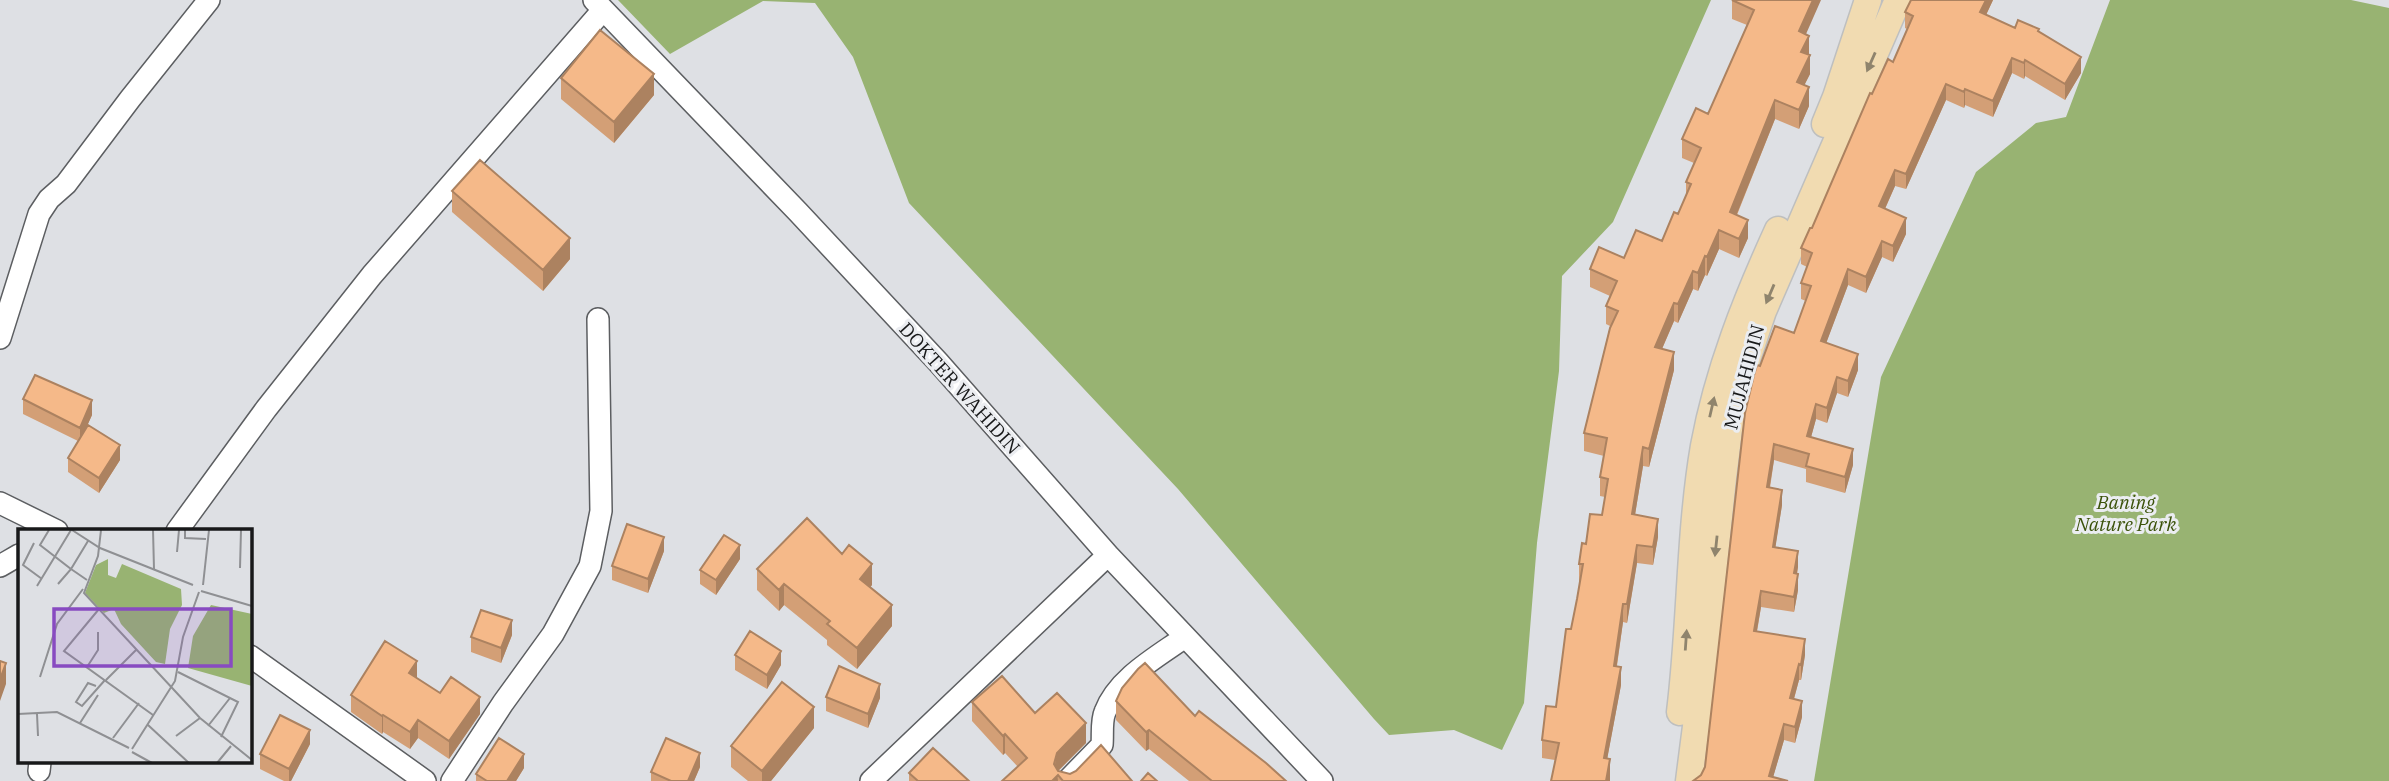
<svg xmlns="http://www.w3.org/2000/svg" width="2389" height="781" font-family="'IBM Plex Serif',serif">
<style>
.forest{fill:#98b372}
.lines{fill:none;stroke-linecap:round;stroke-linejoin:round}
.minor-casing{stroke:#5c5e61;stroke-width:24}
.major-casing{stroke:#bebfbf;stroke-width:29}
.minor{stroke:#fff;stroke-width:21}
.major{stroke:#f1dbb1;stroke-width:26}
.wall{fill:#d39f76}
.shaded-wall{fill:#ac8260}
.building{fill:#f5b989;stroke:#ac8260;stroke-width:2}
.oneway{fill:#8f846d}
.labels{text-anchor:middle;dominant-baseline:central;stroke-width:6;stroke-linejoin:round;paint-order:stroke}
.street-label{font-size:19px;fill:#18191a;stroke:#ebedf1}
.park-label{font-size:19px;font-style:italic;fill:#3b520a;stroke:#ebedf1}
.inset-road{fill:none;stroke:#8f9093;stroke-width:2}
.view{fill:#884bc1;fill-opacity:0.15;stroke:#884bc1;stroke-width:3.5}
.inset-edge{fill:none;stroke:#18191a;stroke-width:3.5}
</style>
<rect width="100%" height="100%" fill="#dee0e4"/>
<path class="forest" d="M618 0H1711L1613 222 1562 276 1559 371 1537 543 1524 703 1502 750 1454 730 1389 735 1374 719 1178 489 909 203 853 57 815 3 763 1 670 54Z
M2110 0H2351L2389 8V781H1814L1881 377 1976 172 2036 123 2066 117Z"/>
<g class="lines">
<defs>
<path id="minor" d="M594 0 798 212 938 362 1108 555 1322 781
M0 338 39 214 49 199 66 184 130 99 209 0
M0 503 57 531
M177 531 266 409 372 275 603 10
M0 566 19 555
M250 656 425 781
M39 771 40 762
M452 781 503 703 553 634 590 566 601 511 598 319
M871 781 1108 555
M1067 781 1102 745C1103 735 1101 721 1105 712 1118 678 1157 657 1185 637"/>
<path id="major" d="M1825 124 1836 97 1868 0
M1680 712C1691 624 1689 534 1704 446 1718 370 1746 300 1778 230
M1689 781 1703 672 1723 478 1729 430 1740 380 1763 311 1898 0"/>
</defs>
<use href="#minor" class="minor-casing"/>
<use href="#major" class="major-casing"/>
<use href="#minor" class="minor"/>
<use href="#major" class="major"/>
</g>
<path class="wall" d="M1732 0 1805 34 1810 74 1804 85 1809 106 1799 129 1775 119 1737 215 1748 238 1739 258 1719 249 1707 276 1705 275 1698 291 1693 289 1678 323 1674 321 1662 349 1674 370 1649 467 1643 466 1635 515 1658 537 1653 565 1637 563 1627 623 1623 622 1617 666 1621 685 1607 759 1610 778V781H1551L1555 760 1542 758V740L1556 707 1577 599 1580 582H1579V564L1586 544 1602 515 1605 497 1600 496V477L1604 456 1584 451V433L1610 326 1606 324V306L1610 296 1590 287V269L1624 258 1662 241 1678 214 1686 197V182L1694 163 1682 158V139L1708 114 1747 25 1732 19Z
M1911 0H1993L1986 15 2015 28 2039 31 2081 73 2065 100 2025 76 2024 79 2012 73 1993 117 1965 105 1964 108 1946 100 1906 189 1895 186 1885 209 1906 234 1893 262 1882 257 1866 293 1848 285 1826 343 1858 370 1848 397 1837 393 1827 423 1816 419 1811 437 1853 465 1845 493 1806 482V469L1774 460 1770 488 1782 505 1775 548 1798 567 1797 574 1798 590 1794 612 1761 607 1757 632 1805 655 1801 680H1799L1794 699 1802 717 1795 743 1784 740 1773 777 1701 775 1705 767 1760 366 1794 333 1806 301 1801 299V283L1807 267 1801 264V248L1812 228 1872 94 1893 62 1907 29 1905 28V12Z
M561 78 654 95 614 143 561 99Z
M452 191 570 259 543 291 452 212Z
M23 399 92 415 85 430 120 460 99 493 68 472V458L78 441 23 414Z
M664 551 648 593 612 580V566Z
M740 559 716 595 700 584V570Z
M757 569 872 585 870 587 892 626 857 669 827 645V640L784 605 779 611 757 590Z
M512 635 501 663 471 652V637Z
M735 655 781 665 767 689 735 670Z
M417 678 440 693 480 714 449 759 418 738 410 749 383 732 382 734 351 712V695Z
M826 697 880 698 868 728 826 711Z
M1116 701 1195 716 1286 781H1189L1149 749 1146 751 1116 720Z
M972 702 1035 713 1086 743 1058 771 1070 774 1132 781H1002L1018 767 1005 753 1003 755 972 721Z
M814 728 771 781H748L731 767V746Z
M310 744 291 781H284L260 769V754Z
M700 767 694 781H651V772Z
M524 768 516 781H476V774Z
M909 773 969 781H909Z"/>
<path class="shaded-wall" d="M1813 0H1821L1799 50V31Z
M1986 0H1993L1980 28V12Z
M1809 36V54L1801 70V52Z
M1810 55V74L1797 100V82Z
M2081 57V73L2065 100V84Z
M2012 58V73L1993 117V101Z
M2025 60V76L2024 79V63Z
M654 74V95L614 143V122Z
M1946 84V100L1906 189V174Z
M1809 87V106L1799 129V110Z
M1965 89V105L1964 108V92Z
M1775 100V119L1730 231V212Z
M1895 170V186L1879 222V206Z
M1906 218V234L1893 262V246Z
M1748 220V238L1739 258V239Z
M1719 230V249L1707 276V257Z
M570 238V259L543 291V270Z
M1882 241V257L1866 293V277Z
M1705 256V275L1698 291V273Z
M1848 269V285L1821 357V341Z
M1693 271V289L1678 323V304Z
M1674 303V321L1655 365V347Z
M1674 352V370L1649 467V449Z
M1858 354V370L1848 397V381Z
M1837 377V393L1827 423V408Z
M92 400V415L80 442V428Z
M1816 404V419L1807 452V436Z
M1774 444V460L1767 503V487Z
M120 445V460L99 493V478Z
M1643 447V466L1632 533V514Z
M1853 449V465L1845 493V477Z
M1782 490V505L1773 563V547Z
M1658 519V537L1653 565V547Z
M664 537V551L648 593V579Z
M740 545V559L716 595V580Z
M1637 545V563L1627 623V604Z
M1798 551V567L1794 589V573Z
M872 564V585L860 600V579Z
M1798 574V590L1794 612V597Z
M784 584V605L779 611V590Z
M1761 591V607L1754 647V631Z
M1623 604V622L1614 684V666Z
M892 605V626L857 669V648Z
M512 620V635L501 663V648Z
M1805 639V655L1801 680V665Z
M781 651V665L767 689V675Z
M417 661V678L409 673Z
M6 663V684L0 701V679Z
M1799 664V680L1790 713V698Z
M1621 667V685L1604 776V758Z
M880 684V698L868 728V714Z
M480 697V714L449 759V741Z
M1802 701V717L1795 743V727Z
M814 707V728L771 781H762V771Z
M383 715V732L382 734V716Z
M418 720V738L410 749V732Z
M1086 723V743L1057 772 1058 781H1052L1057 753Z
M1784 724V740L1772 781 1769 776Z
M310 730V744L291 781H289V769Z
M1149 730V749L1146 751V732Z
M1005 734V753L1003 755V736Z
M700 753V767L694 781H688Z
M524 754V768L516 781H507Z
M1610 759V781H1606Z"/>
<path class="building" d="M1732 0H1813L1799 31 1809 36 1801 52 1810 55 1797 82 1809 87 1799 110 1775 100 1730 212 1748 220 1739 239 1719 230 1707 257 1705 256 1698 273 1693 271 1678 304 1674 303 1655 347 1674 352 1649 449 1643 447 1632 514 1658 519 1653 547 1637 545 1627 604H1623L1614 666 1621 667 1604 758 1610 759 1606 781H1551L1559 743 1542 740 1546 706 1556 707 1566 629H1571L1577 599 1583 564H1579L1582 543 1586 544 1590 514 1602 515 1608 479 1600 477 1607 438 1584 433 1610 328 1618 311 1606 306 1617 281 1590 269 1599 247 1624 258 1636 230 1662 241 1674 212 1678 214 1691 184 1686 182 1701 148 1682 139 1696 108 1708 114 1754 10Z
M1911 0H1986L1980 12 2015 28 2018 20 2039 29 2038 31 2081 57 2065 84 2025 60 2024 63 2012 58 1993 101 1965 89 1964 92 1946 84 1906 174 1895 170 1879 206 1906 218 1893 246 1882 241 1866 277 1848 269 1821 341 1858 354 1848 381 1837 377 1827 408 1816 404 1807 436 1853 449 1845 477 1806 466 1809 454 1774 444 1767 487 1782 490 1773 547 1798 551 1794 573 1798 574 1794 597 1761 591 1754 631 1805 639 1801 665 1799 664 1790 698 1802 701 1795 727 1784 724 1769 776 1788 781H1693L1701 775 1705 767 1745 413 1754 375 1757 365 1760 366 1775 326 1794 333 1811 286 1801 283 1812 253 1801 248 1810 228H1812L1870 93 1872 94 1888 59 1893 62 1913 16 1905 12Z
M600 30 654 74 614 122 561 78Z
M480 160 570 238 543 270 452 191Z
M35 375 92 400 80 428 23 399Z
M88 425 120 445 99 478 68 458Z
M807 518 842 554 849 545 872 564 860 579 892 605 857 648 827 624 830 621 784 584 779 590 757 569Z
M627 524 664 537 648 579 612 566Z
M724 535 740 545 716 580 700 570Z
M481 610 512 620 501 648 471 637Z
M750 631 781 651 767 675 735 655Z
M385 641 417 661 409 673 440 693 451 677 480 697 449 741 418 720 410 732 383 715 382 716 351 695Z
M0 661 6 663 0 679Z
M1145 663 1195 716 1199 711 1266 763 1286 781H1212L1149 730 1146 732 1116 701 1122 688 1138 669Z
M839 666 880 684 868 714 826 697Z
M1002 676 1035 713 1057 693 1086 723 1057 753 1054 764 1058 771 1070 774 1076 771 1101 745 1132 781H1063L1058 775 1052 781H1002L1027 758 1005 734 1003 736 972 702Z
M782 682 814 707 762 771 731 746Z
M280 715 310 730 289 769 260 754Z
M499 738 524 754 507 781H487L476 774Z
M666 738 700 753 688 781H671L651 772Z
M933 748 969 781H918L909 773Z
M1148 773 1157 781H1141Z"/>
<defs><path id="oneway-solid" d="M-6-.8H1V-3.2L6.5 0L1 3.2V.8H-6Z" transform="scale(1.75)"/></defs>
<g class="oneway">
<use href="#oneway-solid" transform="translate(1871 62) rotate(114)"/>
<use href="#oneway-solid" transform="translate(1770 294) rotate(113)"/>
<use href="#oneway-solid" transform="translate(1712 407) rotate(-77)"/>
<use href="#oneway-solid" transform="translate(1716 546) rotate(96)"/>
<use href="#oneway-solid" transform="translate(1686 640) rotate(-86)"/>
</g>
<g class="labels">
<g class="street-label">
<text transform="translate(1744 377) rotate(-75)">MUJAHIDIN</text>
<text transform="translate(960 388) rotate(48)">DOKTER WAHIDIN</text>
</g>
<g class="park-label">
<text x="2126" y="502">Baning<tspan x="2126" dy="22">Nature Park</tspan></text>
</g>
</g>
<g transform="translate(18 529)">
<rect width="234" height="234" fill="#dee0e4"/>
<path d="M90 30V46L98 49 104 35 163 60 164 76 152 100 147 135 138 133 103 95 96 80 86 84 67 64 78 36ZM193 76 234 85V157L170 139 175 107Z" fill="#98b372"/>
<path class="inset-road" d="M31 1 22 16 53 40 70 12M54 1 82 19 175 56M83 1 80 27 66 64 182 189 234 231M135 1 136 40M167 1V9L188 10M16 14 5 36 24 50M159 23 161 1M222 39 223 1M40 55 53 40 69 51M185 56 191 1M19 57 53 1M183 62 234 77M81 80 46 122 135 186M69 138 80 121V103M160 143 220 173 203 208M22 148 39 95 65 60M88 151 118 121M78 157 70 154 58 173 64 177 87 151M0 185 39 183 111 219M19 185 20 207M62 194 80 166M130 196 171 234M190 197 212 169M158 207 182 189M95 209 121 174M114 220 157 152 165 108 181 63M114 223 134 234M199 234 213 217"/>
<path class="view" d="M36 80H213V137H36Z"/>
<rect width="234" height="234" class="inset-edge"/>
</g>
</svg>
